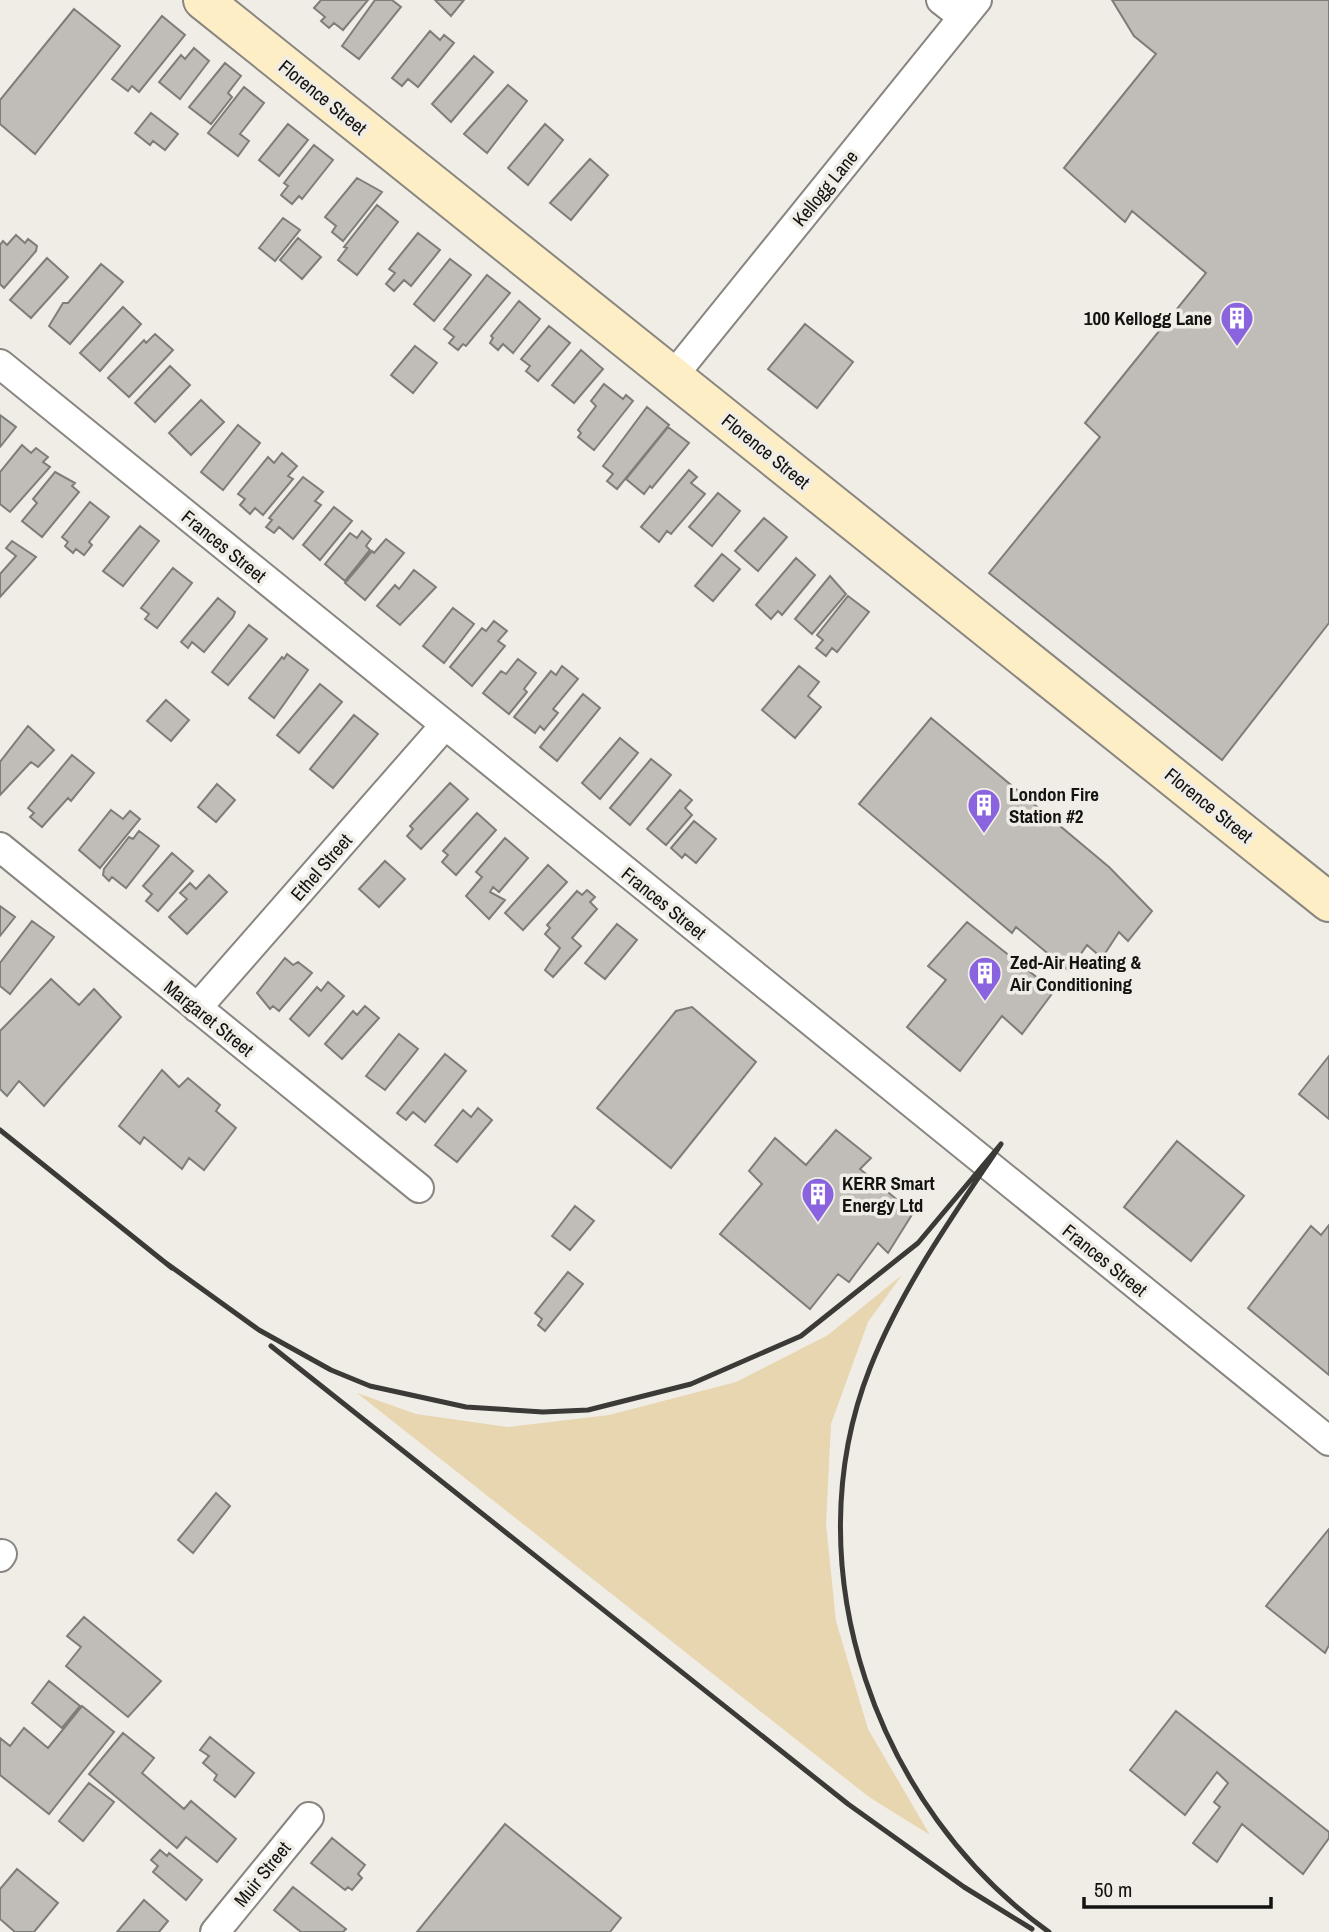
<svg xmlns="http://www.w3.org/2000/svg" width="1329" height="1932" font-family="'Archivo Narrow',sans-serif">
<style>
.green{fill:#e8d6b1}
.building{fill:#c0bdb8;stroke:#7f7d78;stroke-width:2}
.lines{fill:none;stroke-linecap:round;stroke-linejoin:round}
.minor-casing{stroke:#898681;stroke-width:32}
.secondary-casing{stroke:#898681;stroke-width:42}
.minor{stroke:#fff;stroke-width:28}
.secondary{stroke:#feeec5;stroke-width:38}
.rail{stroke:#3b3a37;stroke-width:5}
.labels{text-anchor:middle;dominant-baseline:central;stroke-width:7;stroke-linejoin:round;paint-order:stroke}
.street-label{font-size:19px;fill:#141311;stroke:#f0ede7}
.poi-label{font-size:19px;font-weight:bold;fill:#141311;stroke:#f0ede7;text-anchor:start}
</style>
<rect width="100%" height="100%" fill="#f0ede7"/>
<path class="green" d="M902 1275 868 1322 831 1424 826 1524 836 1621 868 1729 930 1835 869 1797 357 1393 416 1414 508 1427 609 1415 736 1382 828 1335Z"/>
<path class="building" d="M321 0H368L343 30 334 23 329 28 321 21 325 17 314 8Z
M375 0H392L401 7 359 59 342 46Z
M435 0H464L451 16Z
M1112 0H1329V623L1222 760 989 573 1100 437 1085 423 1206 273 1132 211 1125 222 1064 168 1156 54 1134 36Z
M74 9 120 46 35 154 0 124V100Z
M162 16 185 35 139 92 132 86 128 91 112 79Z
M430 31 440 40 444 35 454 43 418 87 408 79 402 86 392 78Z
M194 48 209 61 180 99 159 82 181 55 185 59Z
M474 56 493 72 451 122 432 104Z
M225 63 241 76 228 93 232 97 211 124 189 107Z
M508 85 527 101 487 153 464 134Z
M244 87 264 103 240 134 249 141 238 156 208 133Z
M151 113 178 134 165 150 153 141 150 145 135 133Z
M288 124 308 140 279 176 259 160Z
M545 124 563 140 528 185 508 168Z
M314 145 333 160 302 199 299 196 292 204 281 195 288 186 284 183Z
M590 159 608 175 571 220 550 203Z
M357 178 382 192 343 241 332 232 336 226 325 217Z
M377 205 398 222 357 275 338 260 347 248 344 247Z
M283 218 300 230 275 261 259 248Z
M418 233 440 250 411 286 404 280 394 291 386 284 395 273 389 269Z
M16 235 25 243 28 239 37 246 36 251 4 288 0 284V245L3 241 7 245Z
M298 238 321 257 302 279 280 260Z
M47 258 68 277 31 318 10 300Z
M450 259 471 275 434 321 414 304Z
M101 264 123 282 70 344 49 326 63 303H68Z
M487 275 510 293 466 346 463 344 458 350 449 343 454 337 444 329Z
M519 301 540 319 513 353 503 344 498 350 490 343 493 338 491 336Z
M123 307 141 324 100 371 80 353Z
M805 324 853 362 817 408 768 369Z
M549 326 570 343 538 381 526 371 530 366 521 359Z
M155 334 173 350 129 397 108 378 144 340 146 343Z
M415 346 437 363 413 393 391 375Z
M581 350 603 369 574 403 552 385Z
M170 366 190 385 155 422 135 403Z
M604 384 623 399 626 395 633 401 594 450 578 437 581 433 578 430 596 406 591 401Z
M201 400 224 422 191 455 169 433Z
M647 407 669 425 617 489 607 481 613 474 603 466Z
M0 415 16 427 0 447Z
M238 425 260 443 223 490 201 472Z
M668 427 689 443 652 488 650 486 644 494 626 479Z
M22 445 31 453 36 448 48 457 43 462 50 467 10 512 0 504V472Z
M282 453 297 466 288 476 293 479 263 515 255 508 250 514 240 505 245 499 238 494 268 457 274 463Z
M689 470 697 477 691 483 705 494 671 534 667 531 659 542 641 527Z
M55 472 75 483 72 486 79 492 42 537 22 521 37 503 33 499Z
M303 477 323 492 315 501 321 505 293 539 279 527 274 533 266 527 272 520 269 518Z
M718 493 740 511 712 546 689 527Z
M90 502 109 517 89 542 92 545 84 555 76 549 73 553 65 546 68 542 62 537Z
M334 507 352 521 320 560 303 545Z
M764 518 787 537 758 571 735 551Z
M140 526 159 541 123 586 103 571Z
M362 531 371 539 366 546 370 550 345 581 325 564 350 533 357 538Z
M386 539 404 553 365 600 345 583 372 551 374 553Z
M12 541 36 557 0 597V574L16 556 6 548Z
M722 554 740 569 713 601 695 586Z
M796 558 815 575 782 615 778 611 771 619 756 605Z
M173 568 192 583 157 628 145 619 149 614 141 608Z
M414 570 436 587 400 625 377 606 395 585 399 589Z
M830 576 846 594 812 634 795 619Z
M848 596 869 612 837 652 832 648 826 656 816 648 823 640 817 635Z
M218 598 235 612 233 617 204 652 192 642 188 648 181 642Z
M453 608 474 624 444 663 423 646Z
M494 621 507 631 498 641 505 646 472 686 450 667 482 628 486 631Z
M249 625 267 639 228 685 212 672Z
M287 654 308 670 274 718 249 698 282 657 284 659Z
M518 659 536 673 524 689 527 692 509 714 483 693 501 671 506 674Z
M562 666 578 679 553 709 558 713 544 730 540 726 535 733 514 717 551 671 556 675Z
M799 666 819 682 808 696 821 707 795 738 762 710Z
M320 684 342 702 299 753 277 735Z
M583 694 600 708 557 761 540 747Z
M166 700 189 720 171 741 147 721Z
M354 715 378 734 333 788 310 769Z
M931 718 1109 867 1152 911 1128 941 1119 932 1102 958 1087 945 1069 971 1016 927 1012 933 859 804Z
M28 726 54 750 38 767 31 762 0 795V762Z
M620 738 638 753 600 799 582 783Z
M72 755 94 773 71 801 68 798 42 827 30 817 34 813 28 808Z
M651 759 671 775 630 825 610 808Z
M450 783 468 799 421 849 407 836 413 829 410 826Z
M217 784 235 800 216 822 198 807Z
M680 790 692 800 685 808 692 815 666 845 647 829Z
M111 810 123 819 130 811 140 819 100 868 79 850Z
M477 813 496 830 456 875 442 862 448 855 443 851Z
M694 821 716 839 696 863 685 854 682 858 671 848Z
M139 831 159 846 126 888 112 877 109 881 103 875 104 869 129 837 133 839Z
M505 838 528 858 499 892 493 887 490 892 505 900 489 919 466 896 482 877 476 872Z
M172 853 193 871 158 911 146 901 152 894 143 886Z
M385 861 405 879 379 907 359 889Z
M548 865 567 882 523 930 505 913Z
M209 875 227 892 187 934 169 917 187 899 180 893 190 883 196 889Z
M587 890 595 897 590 902 597 909 572 938 581 946 553 977 545 970 560 948 545 934 550 928 547 925 577 891 582 895Z
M0 906 15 917 0 936Z
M32 921 54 937 10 994 0 986V963Z
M967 922 1054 991 1022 1034 1002 1016 960 1071 907 1027 946 980 928 966Z
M617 924 637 940 605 979 585 963Z
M285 958 293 965 298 962 312 973 279 1011 273 1006 270 1009 257 993Z
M51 979 79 1005 94 989 121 1017 44 1106 19 1081 7 1096 0 1089V1031Z
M328 982 344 996 309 1036 290 1019 317 987 321 991Z
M365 1006 379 1018 342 1059 325 1044 353 1011 357 1015Z
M692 1007 756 1062 671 1168 597 1108 676 1011Z
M399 1034 418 1049 385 1090 366 1076Z
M445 1054 466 1071 425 1122 413 1112 406 1120 397 1113Z
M1329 1056V1119L1299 1094Z
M162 1070 179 1087 188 1078 220 1105 216 1111 236 1128 204 1170 189 1158 182 1169 144 1137 140 1144 119 1126Z
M478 1108 492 1120 457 1162 435 1145 463 1110 471 1117Z
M836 1130 871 1158 860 1169 913 1213 888 1253 878 1243 849 1282 838 1274 810 1309 720 1234 762 1184 749 1171 775 1138 806 1165Z
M1177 1141 1244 1196 1191 1261 1124 1207Z
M575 1206 594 1221 570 1250 552 1236Z
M1329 1225V1375L1248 1308 1311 1226 1321 1235Z
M568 1272 583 1284 545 1331 538 1325 542 1319 535 1313Z
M216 1493 230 1506 193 1553 178 1540Z
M1329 1529V1645L1325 1653 1266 1606Z
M84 1617 161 1681 128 1717 66 1666 81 1647 67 1636Z
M49 1681 80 1706 62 1728 32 1703Z
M82 1706 114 1732 49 1814 0 1775V1738L10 1746 24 1728 48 1748Z
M1176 1711 1329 1832V1838L1303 1874 1242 1824 1217 1862 1193 1843 1220 1807 1214 1802 1228 1783 1217 1772 1185 1815 1130 1770Z
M123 1733 154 1758 142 1773 184 1809 191 1801 236 1839 217 1862 186 1837 177 1848 89 1774Z
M210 1737 254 1773 235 1797 214 1780 217 1775 203 1763 209 1756 200 1750Z
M89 1783 114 1802 83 1841 59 1821Z
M505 1824 621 1918 610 1932H417Z
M332 1838 365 1865 358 1874 362 1878 352 1890 348 1887 345 1890 311 1863Z
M160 1850 167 1856 169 1853 202 1880 186 1900 153 1872 158 1866 151 1860Z
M17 1869 58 1903 34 1932H15L0 1919V1889Z
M293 1887 346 1929 343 1932H301L274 1910Z
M144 1900 168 1921 159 1932H117Z"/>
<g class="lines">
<defs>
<path id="minor" d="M941 0 963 17
M0 364 1329 1441
M673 376 977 0
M0 847 419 1188
M197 1008 445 725
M0 1557 2 1554
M215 1932 309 1817"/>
<path id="secondary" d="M203 0 1329 902"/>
</defs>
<use href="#minor" class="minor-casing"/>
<use href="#secondary" class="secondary-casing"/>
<use href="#minor" class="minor"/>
<use href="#secondary" class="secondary"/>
<path class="rail" d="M0 1130 172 1268
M166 1263 259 1330 331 1370 370 1386 466 1407 543 1412 588 1410 691 1384 801 1336 918 1243 1001 1144C953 1216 902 1287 870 1368 791 1568 877 1810 1049 1932
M271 1346 848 1804 964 1887 1032 1929"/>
</g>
<defs>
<symbol id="building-pin" viewBox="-11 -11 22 30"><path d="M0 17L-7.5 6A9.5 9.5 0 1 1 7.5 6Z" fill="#8a63de" stroke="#f0ede7"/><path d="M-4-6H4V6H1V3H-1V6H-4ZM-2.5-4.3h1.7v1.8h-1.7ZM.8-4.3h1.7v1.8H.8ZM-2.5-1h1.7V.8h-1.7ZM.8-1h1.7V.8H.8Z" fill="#fff"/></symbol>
</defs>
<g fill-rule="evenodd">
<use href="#building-pin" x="1218" y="299" width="38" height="52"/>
<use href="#building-pin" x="965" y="786" width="38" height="52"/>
<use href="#building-pin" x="966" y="954" width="38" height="52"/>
<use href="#building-pin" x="799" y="1175" width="38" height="52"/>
</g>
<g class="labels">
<g class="street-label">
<text transform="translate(323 97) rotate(39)">Florence Street</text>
<text transform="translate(825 188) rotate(-51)">Kellogg Lane</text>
<text transform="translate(766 451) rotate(39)">Florence Street</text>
<text transform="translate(224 546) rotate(39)">Frances Street</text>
<text transform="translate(1209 805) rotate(39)">Florence Street</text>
<text transform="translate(321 867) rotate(-49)">Ethel Street</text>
<text transform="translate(664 903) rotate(39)">Frances Street</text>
<text transform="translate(209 1018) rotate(39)">Margaret Street</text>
<text transform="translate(1105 1260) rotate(39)">Frances Street</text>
<text transform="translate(262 1874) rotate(-51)">Muir Street</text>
</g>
<g class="poi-label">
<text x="1212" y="318" text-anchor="end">100 Kellogg Lane</text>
<text x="1009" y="794">London Fire<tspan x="1009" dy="22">Station #2</tspan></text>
<text x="1010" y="962">Zed-Air Heating &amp;<tspan x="1010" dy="22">Air Conditioning</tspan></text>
<text x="842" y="1183">KERR Smart<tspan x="842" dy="22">Energy Ltd</tspan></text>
</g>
</g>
<path d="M1084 1897v10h187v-10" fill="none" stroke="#141311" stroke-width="3.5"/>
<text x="1094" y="1897" font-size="21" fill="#141311" stroke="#f0ede7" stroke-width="5" paint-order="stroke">50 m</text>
</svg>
